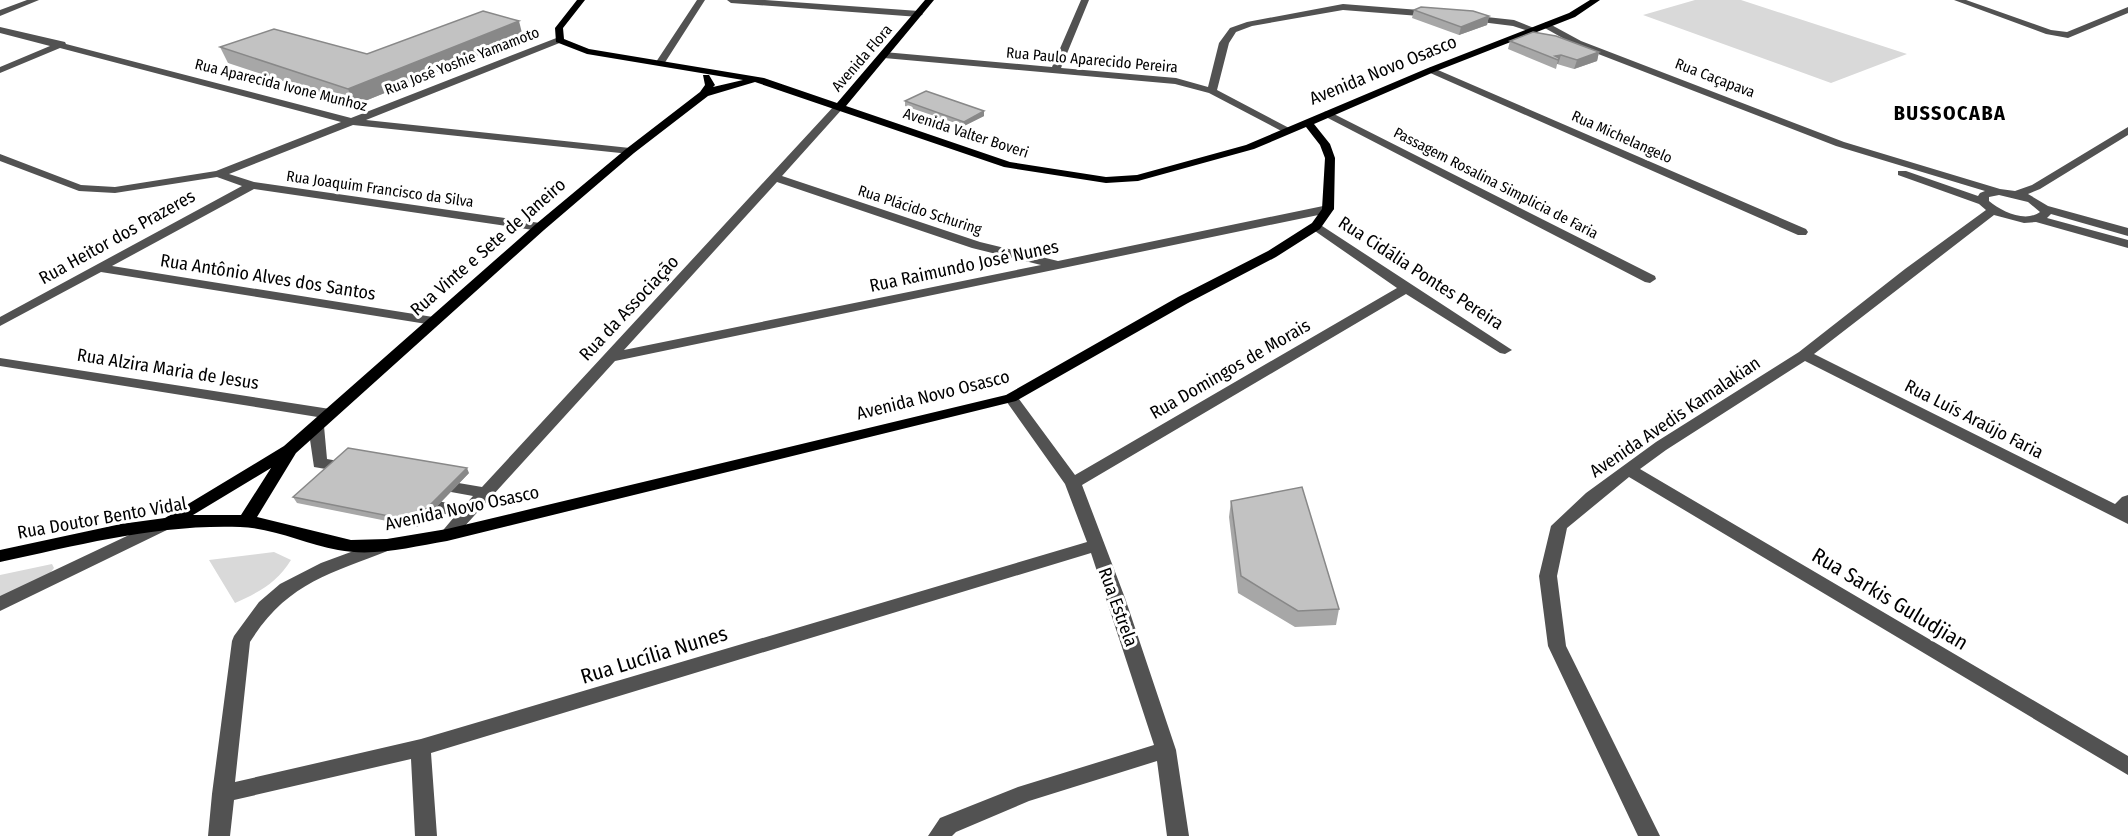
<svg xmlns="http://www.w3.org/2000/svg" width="2128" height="836" font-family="'Fira Sans Condensed',sans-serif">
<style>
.green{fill:#d9d9d9}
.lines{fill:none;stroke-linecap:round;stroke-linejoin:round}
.minor{fill:#525252;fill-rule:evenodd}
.major{fill:#000;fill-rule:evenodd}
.wall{fill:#a7a7a7}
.shaded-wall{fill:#888}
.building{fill:#c2c2c2;stroke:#888;stroke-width:1.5}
.labels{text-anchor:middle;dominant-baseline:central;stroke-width:6;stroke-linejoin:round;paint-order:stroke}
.far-street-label{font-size:15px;fill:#000;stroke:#fff}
.street-label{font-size:18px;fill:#000;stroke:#fff}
.far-district-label{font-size:20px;font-weight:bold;letter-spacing:1.5px;fill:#000;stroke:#fff}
.near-street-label{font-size:21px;fill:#000;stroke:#fff}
</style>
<rect width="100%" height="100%" fill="#fff"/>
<path class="green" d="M1695 0H1741L1907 54 1831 83 1643 15Z
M274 552 291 560C277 583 259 592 235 603L209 560Z
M52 564 54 568 47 577 0 597V575Z"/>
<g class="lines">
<path class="minor" d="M27 0H39L0 16V10Z
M697 0H705L664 64H658L656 62Z
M727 0H765L919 11 923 14 919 17 731 3Z
M1081 0H1089L1061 68 1176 78 1208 87 1219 43 1230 28 1247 22 1343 4 1432 11 1436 14 1432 17 1343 10 1252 26 1236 32 1229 43 1217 90 1291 129 1292 131 1287 134 1209 93 1175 84 884 58 879 55 884 52 1052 67Z
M1954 0H1966L2051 30 2067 32 2128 7V13L2068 38 2046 34Z
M1468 15 1514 20 1539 30 1535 33 1513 26 1465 20V16Z
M1546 22 1581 41 1844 142 2000 189 2015 191 2032 185 2128 127V135L2040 189 2028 194 2048 206 2128 228V236L2051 214 2047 218 2128 240V248L2036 222 2024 223 1994 215 1814 354 2115 504 2122 497 2128 495V524L1805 361 1666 450 1640 469 2128 756V775L1629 477 1567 528 1557 576 1566 646 1660 836H1638L1548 646 1539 576 1551 526 1586 493 1656 442 1799 352 1905 269 1986 210 1979 204 1898 175V171H1906L1978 196 1980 193 1985 191 1836 146 1575 45 1543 27 1542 25ZM1999 195 2028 202 2040 212C2025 223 2001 211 1989 201V197Z
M0 27 65 42 66 44 351 118 559 37 564 40 562 42 366 120 630 148 635 151 630 154 353 125 229 174 254 182 540 223 546 227 540 231 254 189 112 266 433 317 438 318 440 321 438 324 433 325 101 272 0 326V317L242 186 217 177 115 193 79 191 0 161V154L81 185 115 187 216 171 341 122 60 48 0 73V67L50 46 0 33Z
M1431 67 1806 229 1808 232 1806 235H1798L1428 72 1426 70Z
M835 105 844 107 782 176 980 242 1058 261 1328 205 1334 209 1328 213 615 361 453 539H441L439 535 455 516 410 507 408 503 410 499 416 497 464 506 473 496 429 488 427 484 429 480 435 479 482 487ZM777 182 972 248 1041 265 624 350Z
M1328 111 1655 276 1656 279 1650 283 1645 282 1324 116V112Z
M1316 222 1512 350 1505 354 1500 353 1406 294 1082 485 1125 598 1176 750 1189 836H1167L1157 761 1029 801 956 832 952 836H928L940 818 1018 787 1154 745 1091 553 431 753 437 836H415L411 759 234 800 230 836H208L212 794 232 641 234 636 259 602 280 584 321 563 378 542H390L393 546 390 550C329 574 287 583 250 642L235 782 421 739 1087 542 1065 484 1004 398 1006 395H1016L1075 475 1397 288 1312 229V223Z
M0 358 330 409 337 414 330 419 0 366Z
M316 421 324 426 327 459 355 464 357 468 355 472 349 473 314 467 308 426Z
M165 518 171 520 173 524 171 528 0 611V596Z"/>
<path class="major" d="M577 0H585L563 28 564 39 589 49 764 78 837 103 925 0H934L846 106 1010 162 1106 177 1137 175 1246 145 1428 68 1569 13 1590 0H1600L1575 17 1434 72 1314 124 1330 144 1335 158 1334 209 1320 229 1276 257 1188 303 1016 401 447 541C411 547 374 557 338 550 305 544 274 528 240 527 158 524 79 545 0 562V550L121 524 165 518 284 446 536 224 626 149 700 92 705 85 703 75H709L715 85 713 87 743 80 587 54 556 42 555 28ZM755 82 1004 167 1106 183 1138 181 1254 149 1306 127 1320 145 1325 158 1322 209 1312 223 1268 251 1178 297 1006 395 447 529 387 539 351 540 257 517 296 453 544 230 634 153 708 96ZM271 468 241 515H193Z"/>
</g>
<path class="wall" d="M1414 10 1489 16 1487 25 1459 35 1412 18Z
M523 37 355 105 228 63 220 47 367 54Z
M1510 41 1599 52 1597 61 1574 69 1557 64 1556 69 1508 49Z
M905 101 984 116 964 126 905 106Z
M469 473 417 527 297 503 293 497Z
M1231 501 1339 609 1336 625 1295 627 1238 593 1229 517Z"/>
<path class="shaded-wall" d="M1489 16 1487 25 1459 35 1461 27Z
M519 21 523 37 355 105 348 89Z
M1599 52 1597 61 1574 69 1577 60Z
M1561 55 1558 64H1557L1556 69 1558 60 1555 56Z
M984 111V116L964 126V122Z
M467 468 469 473 417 527 414 521Z"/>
<path class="building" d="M1421 7 1473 11 1489 16 1461 27 1414 10Z
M483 11 519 21 348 89 220 47 274 29 367 54Z
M1533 32 1556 36 1599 52 1577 60 1561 55 1555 56 1559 58 1558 60 1510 41Z
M926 91 984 111 964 122 905 101Z
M348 448 467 468 414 521 293 497Z
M1302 487 1339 609 1298 611 1241 576 1231 501Z"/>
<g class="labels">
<g class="far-street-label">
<text transform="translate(862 58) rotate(-49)">Avenida Flora</text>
<text transform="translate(1092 60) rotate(5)">Rua Paulo Aparecido Pereira</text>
<text transform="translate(462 61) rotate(-21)">Rua José Yoshie Yamamoto</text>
<text transform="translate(1715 78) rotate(21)">Rua Caçapava</text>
<text transform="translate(281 85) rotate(14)">Rua Aparecida Ivone Munhoz</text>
<text transform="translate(966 133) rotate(18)">Avenida Valter Boveri</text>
<text transform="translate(1622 137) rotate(24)">Rua Michelangelo</text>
<text transform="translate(1496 183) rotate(27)">Passagem Rosalina Simplicia de Faria</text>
<text transform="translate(380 189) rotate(8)">Rua Joaquim Francisco da Silva</text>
<text transform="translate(920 210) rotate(18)">Rua Plácido Schuring</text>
</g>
<g class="street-label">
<text transform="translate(1383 70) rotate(-22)">Avenida Novo Osasco</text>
<text transform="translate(117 237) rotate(-29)">Rua Heitor dos Prazeres</text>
<text transform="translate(488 247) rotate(-41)">Rua Vinte e Sete de Janeiro</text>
<text transform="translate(964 266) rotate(-12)">Rua Raimundo José Nunes</text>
<text transform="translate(1421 273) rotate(33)">Rua Cidália Pontes Pereira</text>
<text transform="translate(268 277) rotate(9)">Rua Antônio Alves dos Santos</text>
<text transform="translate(629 308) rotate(-47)">Rua da Associação</text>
<text transform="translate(168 369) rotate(9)">Rua Alzira Maria de Jesus</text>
<text transform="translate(1230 369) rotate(-30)">Rua Domingos de Morais</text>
<text transform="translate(933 395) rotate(-14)">Avenida Novo Osasco</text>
<text transform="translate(1675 417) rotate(-34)">Avenida Avedis Kamalakian</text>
<text transform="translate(1974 419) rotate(27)">Rua Luís Araújo Faria</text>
<text transform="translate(462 508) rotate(-12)">Avenida Novo Osasco</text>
<text transform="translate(102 518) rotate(-10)">Rua Doutor Bento Vidal</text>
<text transform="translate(1118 607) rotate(70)">Rua Estrela</text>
</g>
<g class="far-district-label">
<text x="1950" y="113">BUSSOCABA</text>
</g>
<g class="near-street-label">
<text transform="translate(1890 599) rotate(31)">Rua Sarkis Guludjian</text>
<text transform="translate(654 655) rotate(-17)">Rua Lucília Nunes</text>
</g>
</g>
</svg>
